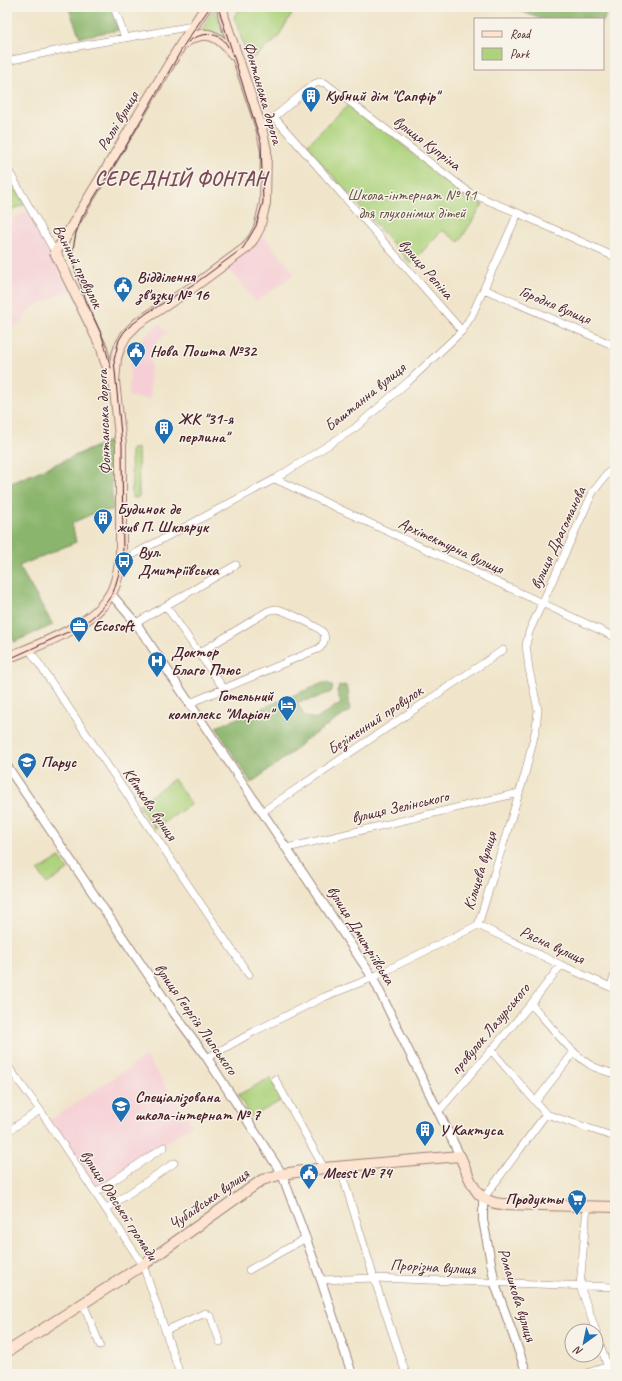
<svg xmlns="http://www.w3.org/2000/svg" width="622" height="1381" font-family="Caveat,sans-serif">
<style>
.built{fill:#f6cfd6}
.green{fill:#add37d;stroke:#7c7954}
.forest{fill:#8ab56c;stroke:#6a6a4c}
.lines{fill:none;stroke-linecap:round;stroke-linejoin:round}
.minor-casing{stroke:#9d827a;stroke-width:8}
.tertiary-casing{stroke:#9d827a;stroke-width:10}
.secondary-casing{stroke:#9d827a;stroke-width:12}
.minor{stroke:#fff;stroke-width:7}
.tertiary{stroke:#fff;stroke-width:8}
.secondary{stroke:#fde4d1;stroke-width:10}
.tram{stroke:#4a1f2b;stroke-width:1}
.labels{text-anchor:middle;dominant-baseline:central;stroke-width:3;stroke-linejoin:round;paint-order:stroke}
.street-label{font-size:16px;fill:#4a1f2b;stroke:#f7f3e8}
.poi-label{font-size:16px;font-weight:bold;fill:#4a1f2b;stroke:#f7f3e8;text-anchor:start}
.park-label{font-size:16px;fill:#634c40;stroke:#f7f3e8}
.district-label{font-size:20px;font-weight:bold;letter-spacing:1px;fill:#7b4b58;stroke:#f7f3e8}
</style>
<rect width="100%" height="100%" fill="#f7f3e8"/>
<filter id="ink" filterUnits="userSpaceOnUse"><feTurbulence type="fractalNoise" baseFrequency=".025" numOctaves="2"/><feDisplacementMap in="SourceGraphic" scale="8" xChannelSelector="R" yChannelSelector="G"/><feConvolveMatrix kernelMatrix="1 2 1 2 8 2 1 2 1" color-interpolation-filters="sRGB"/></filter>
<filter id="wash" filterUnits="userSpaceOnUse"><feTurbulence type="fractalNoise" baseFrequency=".012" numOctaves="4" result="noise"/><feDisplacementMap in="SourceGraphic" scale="16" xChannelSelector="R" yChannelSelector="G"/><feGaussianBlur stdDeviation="0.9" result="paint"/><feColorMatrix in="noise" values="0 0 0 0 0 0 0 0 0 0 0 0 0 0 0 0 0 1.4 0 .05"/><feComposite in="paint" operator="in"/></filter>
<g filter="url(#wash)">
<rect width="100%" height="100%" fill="#f0e5ca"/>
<path class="built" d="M28 211 69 290 28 310 22 323 7 328V222Z
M259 233 265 237 295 274 256 302 226 266Z
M160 324 167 333 157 341 151 359 150 399 129 397 130 357 132 353 139 341 152 330Z
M146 1056 192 1125 97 1190 50 1120Z"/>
<path class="green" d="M240 7H289L294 10 277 39 249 61 234 17Z
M215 9 216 10 224 37 218 34 201 31 213 10Z
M348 105 370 123 374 121 466 198 483 204 459 242 442 230 411 264 306 146Z
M7 173 25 204 7 212Z
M131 449H138L139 496 137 498H132Z
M174 779 191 804 155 829 138 805Z
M60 857 68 870 47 884 38 871Z
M270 1078 282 1100 251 1117 238 1095Z"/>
<path class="forest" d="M68 7H110L119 30 80 37Z
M509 7H609L603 22V19H541Z
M109 441 113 510 94 513 72 523 76 542 19 566 53 625 14 642 7 621V485Z
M323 683H328L333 687 331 692 313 699 297 702 305 717 317 719 334 707 341 704 337 691 339 686 345 685 348 689 350 711 305 740 294 751 251 783 216 727Z"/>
</g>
<g filter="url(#ink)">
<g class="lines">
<defs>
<path id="minor" d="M114 7 125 38
M7 61 79 46 193 26
M274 117 462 331
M261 128 314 84 319 82 325 83 470 193 518 213 615 257
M7 168 55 252
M484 289 615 346
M275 479 615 637
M121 559 123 560 275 479 355 428 410 380 462 331 472 315 518 213
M166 606 224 689
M136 623 236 565
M29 649 249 975
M190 703 320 648C323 644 326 640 324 634 321 627 285 611 277 609 274 609 271 610 268 611L199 653
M262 812 503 650
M287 848 519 793
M478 925 561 965 615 989
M610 987 615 975
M531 1004C548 1022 573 1057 594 1067 601 1070 608 1072 615 1074
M491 1050 546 1114 615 1137
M207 1058 255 1031 324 997 367 980 478 925 525 774 536 728 538 710 529 669 526 645 529 632 593 492 608 473 615 467
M7 1065 40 1110 143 1265 180 1374
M275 1079 324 1168
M536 1101 574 1052
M439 1111 531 1004 561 965
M7 1132 40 1110
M340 1167 374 1278 406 1374
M95 1193 164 1147
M483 1199 546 1114
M587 1206 580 1286 596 1331
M106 1209 174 1163
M249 1270 306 1238
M321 1280 374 1278 615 1287
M83 1303 100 1345
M165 1331 205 1313 211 1317 220 1342
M596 1332 610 1374
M584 1374 615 1364"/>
<path id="tertiary" d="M111 594 136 623 373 978 460 1156
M7 766 174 1013 207 1058 282 1174 321 1280 352 1374
M483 1199V1220L495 1284 527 1374"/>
<path id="secondary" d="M184 43C206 27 219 36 234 55
M114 381 105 360 102 348 55 252 62 243 181 45 206 7
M7 658C41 644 91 627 110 595 117 585 118 571 121 559V445L114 381 116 358 120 346 126 335 138 323 193 287 246 248 253 239 259 228 265 203 266 151 261 128 224 18 222 7
M7 1352 143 1265 262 1180 282 1174 324 1168 460 1156C470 1178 474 1203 503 1204L615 1207"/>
</defs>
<use href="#minor" class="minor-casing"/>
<use href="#tertiary" class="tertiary-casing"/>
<use href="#secondary" class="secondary-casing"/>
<use href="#minor" class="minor"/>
<use href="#tertiary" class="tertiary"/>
<use href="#secondary" class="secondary"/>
<path class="tram" d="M188 42C200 32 221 30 228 47
M111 368 102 336 86 300 73 264V249L76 233 82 217 126 146 186 42 210 7
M7 660 81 626 94 616 106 603 113 593 123 560 122 445 114 360 119 340 124 332 130 326 147 313 197 282 243 248 256 226 263 202 261 142 218 7"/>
</g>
</g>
<defs>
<symbol id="building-pin" viewBox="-11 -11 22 30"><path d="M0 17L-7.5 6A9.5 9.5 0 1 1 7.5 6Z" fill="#1f6fb2" stroke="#f7f3e8"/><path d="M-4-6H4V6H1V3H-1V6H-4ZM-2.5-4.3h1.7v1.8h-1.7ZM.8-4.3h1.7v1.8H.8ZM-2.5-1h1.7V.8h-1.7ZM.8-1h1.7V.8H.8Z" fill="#fff"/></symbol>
<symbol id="civic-pin" viewBox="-11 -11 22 30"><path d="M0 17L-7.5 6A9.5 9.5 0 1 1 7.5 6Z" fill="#1f6fb2" stroke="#f7f3e8"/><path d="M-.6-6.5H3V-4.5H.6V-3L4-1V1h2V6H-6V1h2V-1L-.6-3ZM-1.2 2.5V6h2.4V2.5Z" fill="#fff"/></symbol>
<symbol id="bus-pin" viewBox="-11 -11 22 30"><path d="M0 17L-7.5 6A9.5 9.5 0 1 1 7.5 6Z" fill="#1f6fb2" stroke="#f7f3e8"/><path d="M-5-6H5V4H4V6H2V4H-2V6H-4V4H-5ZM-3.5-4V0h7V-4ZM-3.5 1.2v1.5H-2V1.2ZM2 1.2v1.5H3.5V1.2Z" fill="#fff"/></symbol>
<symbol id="office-pin" viewBox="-11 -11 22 30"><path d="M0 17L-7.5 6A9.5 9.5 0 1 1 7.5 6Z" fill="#1f6fb2" stroke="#f7f3e8"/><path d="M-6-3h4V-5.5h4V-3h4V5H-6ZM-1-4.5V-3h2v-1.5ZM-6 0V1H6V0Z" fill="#fff"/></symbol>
<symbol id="hospital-pin" viewBox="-11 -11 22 30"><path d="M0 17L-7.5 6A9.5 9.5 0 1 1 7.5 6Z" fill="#1f6fb2" stroke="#f7f3e8"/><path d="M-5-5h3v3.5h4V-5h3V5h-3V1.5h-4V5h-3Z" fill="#fff"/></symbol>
<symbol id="hotel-pin" viewBox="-11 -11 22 30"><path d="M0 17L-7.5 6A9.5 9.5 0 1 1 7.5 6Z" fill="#1f6fb2" stroke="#f7f3e8"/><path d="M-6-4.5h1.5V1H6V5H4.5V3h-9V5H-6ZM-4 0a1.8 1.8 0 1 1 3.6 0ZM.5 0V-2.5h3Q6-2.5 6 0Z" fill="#fff"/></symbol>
<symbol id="school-pin" viewBox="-11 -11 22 30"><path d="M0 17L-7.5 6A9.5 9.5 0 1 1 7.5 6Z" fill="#1f6fb2" stroke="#f7f3e8"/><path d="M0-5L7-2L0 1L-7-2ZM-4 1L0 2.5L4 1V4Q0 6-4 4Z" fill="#fff"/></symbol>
<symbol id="supermarket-pin" viewBox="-11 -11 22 30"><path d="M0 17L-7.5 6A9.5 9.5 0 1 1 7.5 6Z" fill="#1f6fb2" stroke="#f7f3e8"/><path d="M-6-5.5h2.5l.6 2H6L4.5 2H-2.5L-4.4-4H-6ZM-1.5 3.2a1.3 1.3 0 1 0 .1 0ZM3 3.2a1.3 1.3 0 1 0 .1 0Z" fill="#fff"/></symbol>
</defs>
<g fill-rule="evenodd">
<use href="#building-pin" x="300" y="85" width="22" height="30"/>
<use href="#civic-pin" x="112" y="275" width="22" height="30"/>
<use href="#civic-pin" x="125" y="340" width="22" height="30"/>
<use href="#building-pin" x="153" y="417" width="22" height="30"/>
<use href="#building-pin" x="92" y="507" width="22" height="30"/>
<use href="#bus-pin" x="113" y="550" width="22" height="30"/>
<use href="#office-pin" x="68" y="615" width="22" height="30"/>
<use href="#hospital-pin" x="146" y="650" width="22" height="30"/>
<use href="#hotel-pin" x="276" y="694" width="22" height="30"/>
<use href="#school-pin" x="16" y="751" width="22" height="30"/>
<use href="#school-pin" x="110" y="1095" width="22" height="30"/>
<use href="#building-pin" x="414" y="1119" width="22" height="30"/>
<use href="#civic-pin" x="298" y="1162" width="22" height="30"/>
<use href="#supermarket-pin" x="566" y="1188" width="22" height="30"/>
</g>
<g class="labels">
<g class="street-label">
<text transform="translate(263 93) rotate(74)">Фонтанська дорога</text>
<text transform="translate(118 121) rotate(-59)">Раллі вулиця</text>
<text transform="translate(427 143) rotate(37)">вулиця Купріна</text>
<text transform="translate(78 266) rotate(63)">Ванний провулок</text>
<text transform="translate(426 269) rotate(49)">вулиця Рєпіна</text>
<text transform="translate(555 305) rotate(23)">Городня вулиця</text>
<text transform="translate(365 397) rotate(-39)">Баштанна вулиця</text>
<text transform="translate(104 422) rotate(-92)">Фонтанська дорога</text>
<text transform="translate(558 538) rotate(-65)">вулиця Драгоманова</text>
<text transform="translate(451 546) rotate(25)">Архітектурна вулиця</text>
<text transform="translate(375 720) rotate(-34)">Безіменний провулок</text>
<text transform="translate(150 804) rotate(56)">Квіткова вулиця</text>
<text transform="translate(400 807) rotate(-13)">вулиця Зелінського</text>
<text transform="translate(480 871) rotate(-73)">Кільцева вулиця</text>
<text transform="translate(361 935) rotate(58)">вулиця Дмитріївська</text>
<text transform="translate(552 945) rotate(25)">Рясна вулиця</text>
<text transform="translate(196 1019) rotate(55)">вулиця Георгія Липського</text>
<text transform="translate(490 1029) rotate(-50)">провулок Лазурського</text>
<text transform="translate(209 1199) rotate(-35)">Чубаївська вулиця</text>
<text transform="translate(119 1205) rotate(57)">вулиця Одеської громади</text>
<text transform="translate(433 1267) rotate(3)">Прорізна вулиця</text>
<text transform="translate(517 1295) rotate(73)">Ромашкова вулиця</text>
</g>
<g class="poi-label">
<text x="325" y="96">Кубний дім "Сапфір"</text>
<text x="137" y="277">Відділення<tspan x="137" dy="18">зв'язку № 16</tspan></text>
<text x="150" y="351">Нова Пошта №32</text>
<text x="178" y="419">ЖК "31-я<tspan x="178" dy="18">перлина"</tspan></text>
<text x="117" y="509">Будинок де<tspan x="117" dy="18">жив П. Шклярук</tspan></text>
<text x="138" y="552">Вул.<tspan x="138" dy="18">Дмитріївська</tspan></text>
<text x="93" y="626">Ecosoft</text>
<text x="171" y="652">Доктор<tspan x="171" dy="18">Благо Плюс</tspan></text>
<text x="273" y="696" text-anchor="end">Готельний<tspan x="273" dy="18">комплекс "Маріон"</tspan></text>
<text x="41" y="762">Парус</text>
<text x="135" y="1097">Спеціалізована<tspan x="135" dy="18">школа-інтернат № 7</tspan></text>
<text x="439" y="1130">У Кактуса</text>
<text x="323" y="1173">Meest № 74</text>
<text x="563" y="1199" text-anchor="end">Продукты</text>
</g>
<g class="park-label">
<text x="412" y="195">Школа-інтернат № 91<tspan x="412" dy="18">для глухонімих дітей</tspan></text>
</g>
<g class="district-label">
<text x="181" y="178">СЕРЕДНІЙ ФОНТАН</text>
</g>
</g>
<rect width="622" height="1381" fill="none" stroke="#f7f3e8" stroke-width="24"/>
<rect x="474" y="18" width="130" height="52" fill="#f7f3e8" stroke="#b29e9c"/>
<rect x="482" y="31" width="20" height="6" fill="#fde4d1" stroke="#b29e9c"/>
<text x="510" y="38" font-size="12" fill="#4a1f2b">Road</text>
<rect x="482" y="48" width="20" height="12" fill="#add37d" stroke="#b29e9c"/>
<text x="510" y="58" font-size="12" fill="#4a1f2b">Park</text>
<g transform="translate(584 1343) rotate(213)"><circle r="19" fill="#f7f3e8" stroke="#b29e9c"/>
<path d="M0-3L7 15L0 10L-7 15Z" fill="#1f6fb2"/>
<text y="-6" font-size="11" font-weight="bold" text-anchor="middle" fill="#4a1f2b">N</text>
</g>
</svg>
